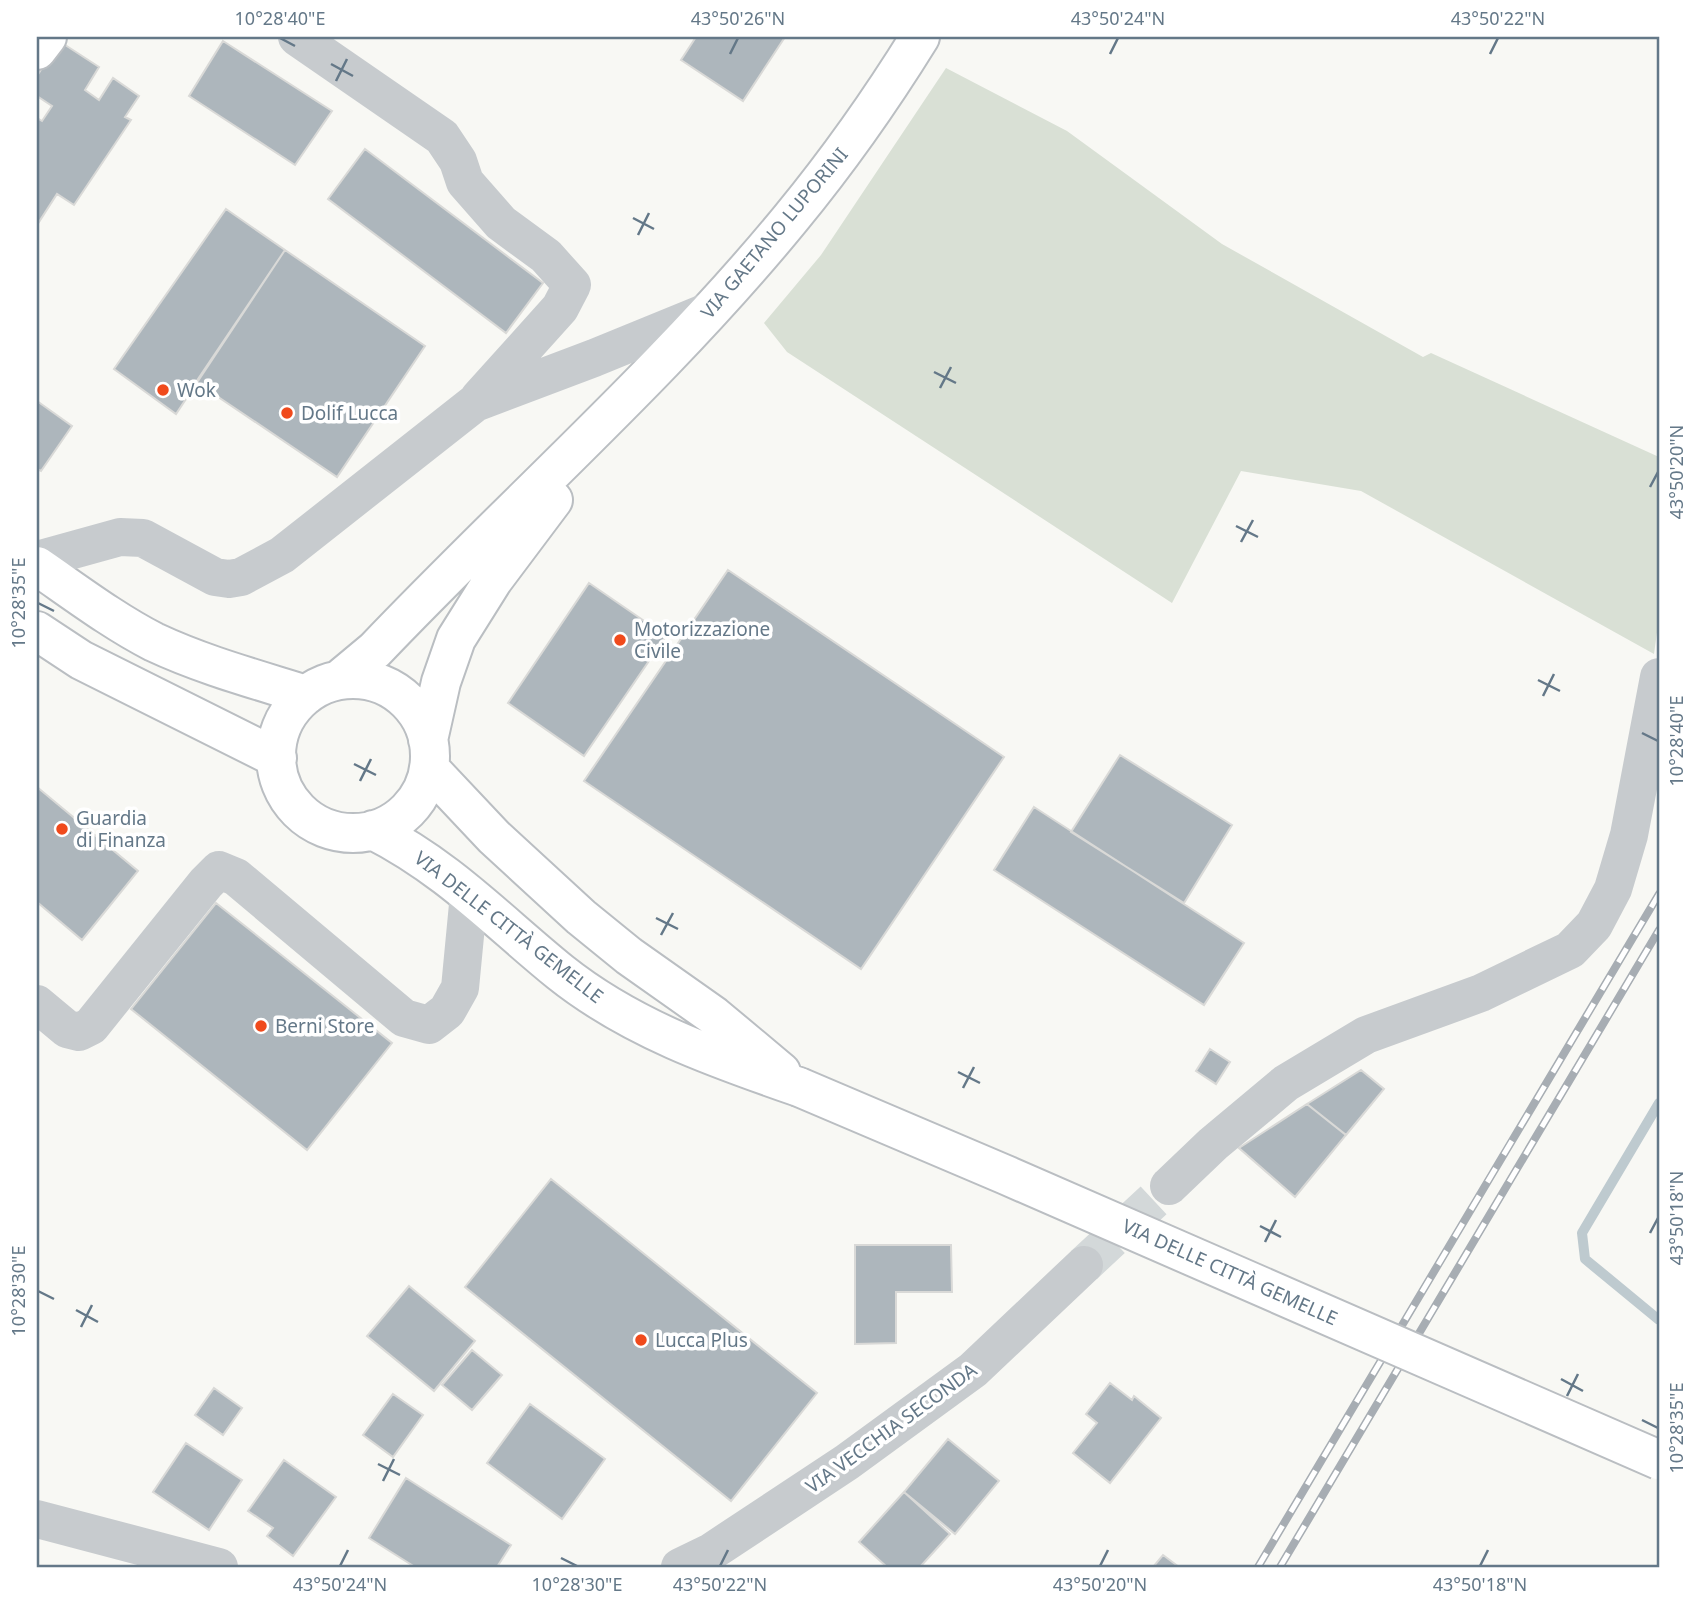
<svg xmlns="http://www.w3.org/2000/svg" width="1696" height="1604" font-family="'Noto Sans',sans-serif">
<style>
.green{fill:#d9e0d5}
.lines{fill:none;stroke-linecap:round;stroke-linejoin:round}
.stream{stroke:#becacf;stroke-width:10}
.building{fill:#adb6bc;stroke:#d9d9d7;stroke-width:2}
.minor-tunnel{stroke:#d3d8d9;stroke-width:38;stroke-dasharray:38 19;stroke-linecap:butt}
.major-casing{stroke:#babec2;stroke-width:42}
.minor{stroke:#c7cbce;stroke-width:38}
.major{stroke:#fff;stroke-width:38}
.rail-casing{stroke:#a7adb3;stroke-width:8}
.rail{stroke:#fff;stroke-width:5;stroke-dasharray:16;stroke-linecap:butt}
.major-bridge-casing{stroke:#babec2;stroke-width:42;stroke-linecap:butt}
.major-bridge{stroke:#fff;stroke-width:38}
.ticks{fill:none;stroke:#647888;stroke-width:2.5}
.poi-dot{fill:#f04a1c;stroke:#fff;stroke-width:2.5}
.labels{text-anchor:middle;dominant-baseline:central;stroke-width:7;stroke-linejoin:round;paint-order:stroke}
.street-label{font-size:19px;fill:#647888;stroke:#fff}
.poi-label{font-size:19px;fill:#647888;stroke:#fff;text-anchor:start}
.neatline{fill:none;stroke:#647888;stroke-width:2.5}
.ticks-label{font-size:18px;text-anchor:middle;fill:#647888}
</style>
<rect width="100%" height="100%" fill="#f8f8f4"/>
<path class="green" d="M946 68 1067 131 1222 244 1423 357 1431 353 1659 457V618L1654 654 1361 491 1241 471 1172 603 787 352 764 323 821 255Z"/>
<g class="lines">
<path class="stream" d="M1659 1103 1582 1233 1585 1259 1659 1320"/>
</g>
<path class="building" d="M696 37H785L743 101 681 60Z
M59 41 99 67 85 90 99 100 113 78 139 96 125 117 131 120 74 205 57 194 37 225V118L42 121 52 106 37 96V76Z
M223 41 332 111 295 165 189 96Z
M365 149 543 283 506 333 328 199Z
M226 209 285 250 176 414 114 369Z
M285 250 425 346 337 477 196 382Z
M37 401 72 426 41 471 37 469Z
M728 570 1004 757 861 969 584 781Z
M589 583 666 636 584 756 508 703Z
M1120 755 1232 825 1184 903 1071 832Z
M37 787 138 871 82 940 37 902Z
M1034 807 1244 943 1204 1005 994 870Z
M216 903 392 1043 307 1150 131 1009Z
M1210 1049 1230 1062 1216 1084 1196 1071Z
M1361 1070 1384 1089 1346 1135 1307 1104Z
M1307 1104 1346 1135 1295 1197 1239 1148Z
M551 1179 817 1393 731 1501 465 1287Z
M855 1245H951L952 1292H896V1343L855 1344Z
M409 1286 475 1341 434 1391 367 1336Z
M472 1350 502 1375 472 1410 442 1385Z
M1110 1383 1132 1400 1134 1396 1161 1418 1110 1483 1073 1453 1097 1423 1086 1414Z
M214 1388 242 1408 223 1435 195 1415Z
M393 1394 423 1415 393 1457 363 1435Z
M530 1404 605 1459 562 1519 487 1463Z
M948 1439 999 1481 955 1534 904 1492Z
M186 1443 242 1480 209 1530 153 1492Z
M284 1460 336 1497 293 1556 267 1536 273 1528 248 1511Z
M406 1478 511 1545 497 1567H415L369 1538Z
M904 1492 950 1534 920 1567H887L859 1542Z
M1163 1555 1179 1567H1153Z"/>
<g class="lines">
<path class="minor-tunnel" d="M1084 1265 1169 1186"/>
<defs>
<path id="major" d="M37 50 47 37
M37 566C75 592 113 621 154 642 203 665 255 679 306 695
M37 631 81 660 277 758
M276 756a77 77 0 1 1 154 0a77 77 0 1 1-154 0Z
M339 680 375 650C513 505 664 373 791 218 838 161 881 100 920 37
M428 740 441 682 456 639 493 580 553 500
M429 768 494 837 581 917 629 956 714 1016 781 1072
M373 830C448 868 496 920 560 972 630 1028 715 1058 799 1087"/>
</defs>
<use href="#major" class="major-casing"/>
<path class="minor" d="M297 37 442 137 458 161 465 182 501 223 546 256 572 285 560 308 479 398
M37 560 120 537 143 538 215 577 229 579 241 577 282 555 475 403 594 358 709 311
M37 1004 67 1029 79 1032 91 1026 206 883 219 870 236 877 404 1018 429 1025 447 1011 460 988 469 894
M1169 1186 1213 1144 1286 1083 1366 1035 1481 993 1570 950 1594 925 1613 889 1629 835 1659 677
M37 1519 219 1567
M680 1567 711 1552 847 1462 973 1370 1084 1265"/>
<use href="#major" class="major"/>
<defs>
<path id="rail" d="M1258 1567 1659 894
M1280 1567 1659 930"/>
</defs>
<use href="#rail" class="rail-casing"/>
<use href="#rail" class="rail"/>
<defs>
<path id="major-bridge" d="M799 1087 1006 1175 1659 1460"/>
</defs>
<use href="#major-bridge" class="major-bridge-casing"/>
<use href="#major-bridge" class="major-bridge"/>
</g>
<path class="ticks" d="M280 38 295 46M730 54 738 38M1110 54 1118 38M1490 54 1498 38M331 64 353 76M336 81 347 59M633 218 654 229M638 235 649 213M934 372 956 383M940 388 951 367M1650 487 1658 472M1236 526 1258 537M1241 542 1253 520M38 603 54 611M1538 680 1560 691M1543 696 1554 674M1642 733 1658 741M354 764 376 775M360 781 371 759M656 918 678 929M661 935 673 913M958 1072 980 1083M963 1088 974 1067M1260 1226 1281 1237M1650 1233 1658 1218M1265 1242 1276 1220M38 1291 54 1299M76 1310 98 1322M81 1327 92 1305M1561 1379 1583 1391M1567 1396 1578 1374M1642 1420 1658 1428M378 1464 400 1475M383 1481 394 1459M561 1558 577 1566M340 1566 348 1550M720 1566 728 1550M1100 1566 1108 1550M1480 1566 1488 1550"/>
<g class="poi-dot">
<circle cx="163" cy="390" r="7"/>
<circle cx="287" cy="413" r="7"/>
<circle cx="620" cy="640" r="7"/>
<circle cx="62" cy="829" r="7"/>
<circle cx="261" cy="1026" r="7"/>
<circle cx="641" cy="1340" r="7"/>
</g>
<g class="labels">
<g class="street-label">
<text transform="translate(774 233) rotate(-50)">VIA GAETANO LUPORINI</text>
<text transform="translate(509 927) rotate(38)">VIA DELLE CITTÀ GEMELLE</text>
<text transform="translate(1230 1272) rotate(24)">VIA DELLE CITTÀ GEMELLE</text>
<text transform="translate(891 1428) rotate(-36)">VIA VECCHIA SECONDA</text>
</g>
<g class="poi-label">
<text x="177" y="390">Wok</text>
<text x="301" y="413">Dolif Lucca</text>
<text x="634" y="629">Motorizzazione<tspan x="634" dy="22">Civile</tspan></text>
<text x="76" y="818">Guardia<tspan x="76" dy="22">di Finanza</tspan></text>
<text x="275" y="1026">Berni Store</text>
<text x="655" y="1340">Lucca Plus</text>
</g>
</g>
<rect width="1696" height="1604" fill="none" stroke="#ffffff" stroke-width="77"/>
<rect x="38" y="38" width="1620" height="1528" class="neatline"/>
<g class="ticks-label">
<text x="280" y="25">10°28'40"E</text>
<text x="738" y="25">43°50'26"N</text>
<text x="1118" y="25">43°50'24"N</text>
<text x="1498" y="25">43°50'22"N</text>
<text transform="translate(1677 472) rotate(-90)" y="6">43°50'20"N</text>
<text transform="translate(19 603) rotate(-90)" y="6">10°28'35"E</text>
<text transform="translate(1677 741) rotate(-90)" y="6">10°28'40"E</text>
<text transform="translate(1677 1218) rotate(-90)" y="6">43°50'18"N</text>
<text transform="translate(19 1291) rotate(-90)" y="6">10°28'30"E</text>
<text transform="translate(1677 1428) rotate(-90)" y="6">10°28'35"E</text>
<text x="340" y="1591">43°50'24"N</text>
<text x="577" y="1591">10°28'30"E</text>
<text x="720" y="1591">43°50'22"N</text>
<text x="1100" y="1591">43°50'20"N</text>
<text x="1480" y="1591">43°50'18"N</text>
</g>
</svg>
